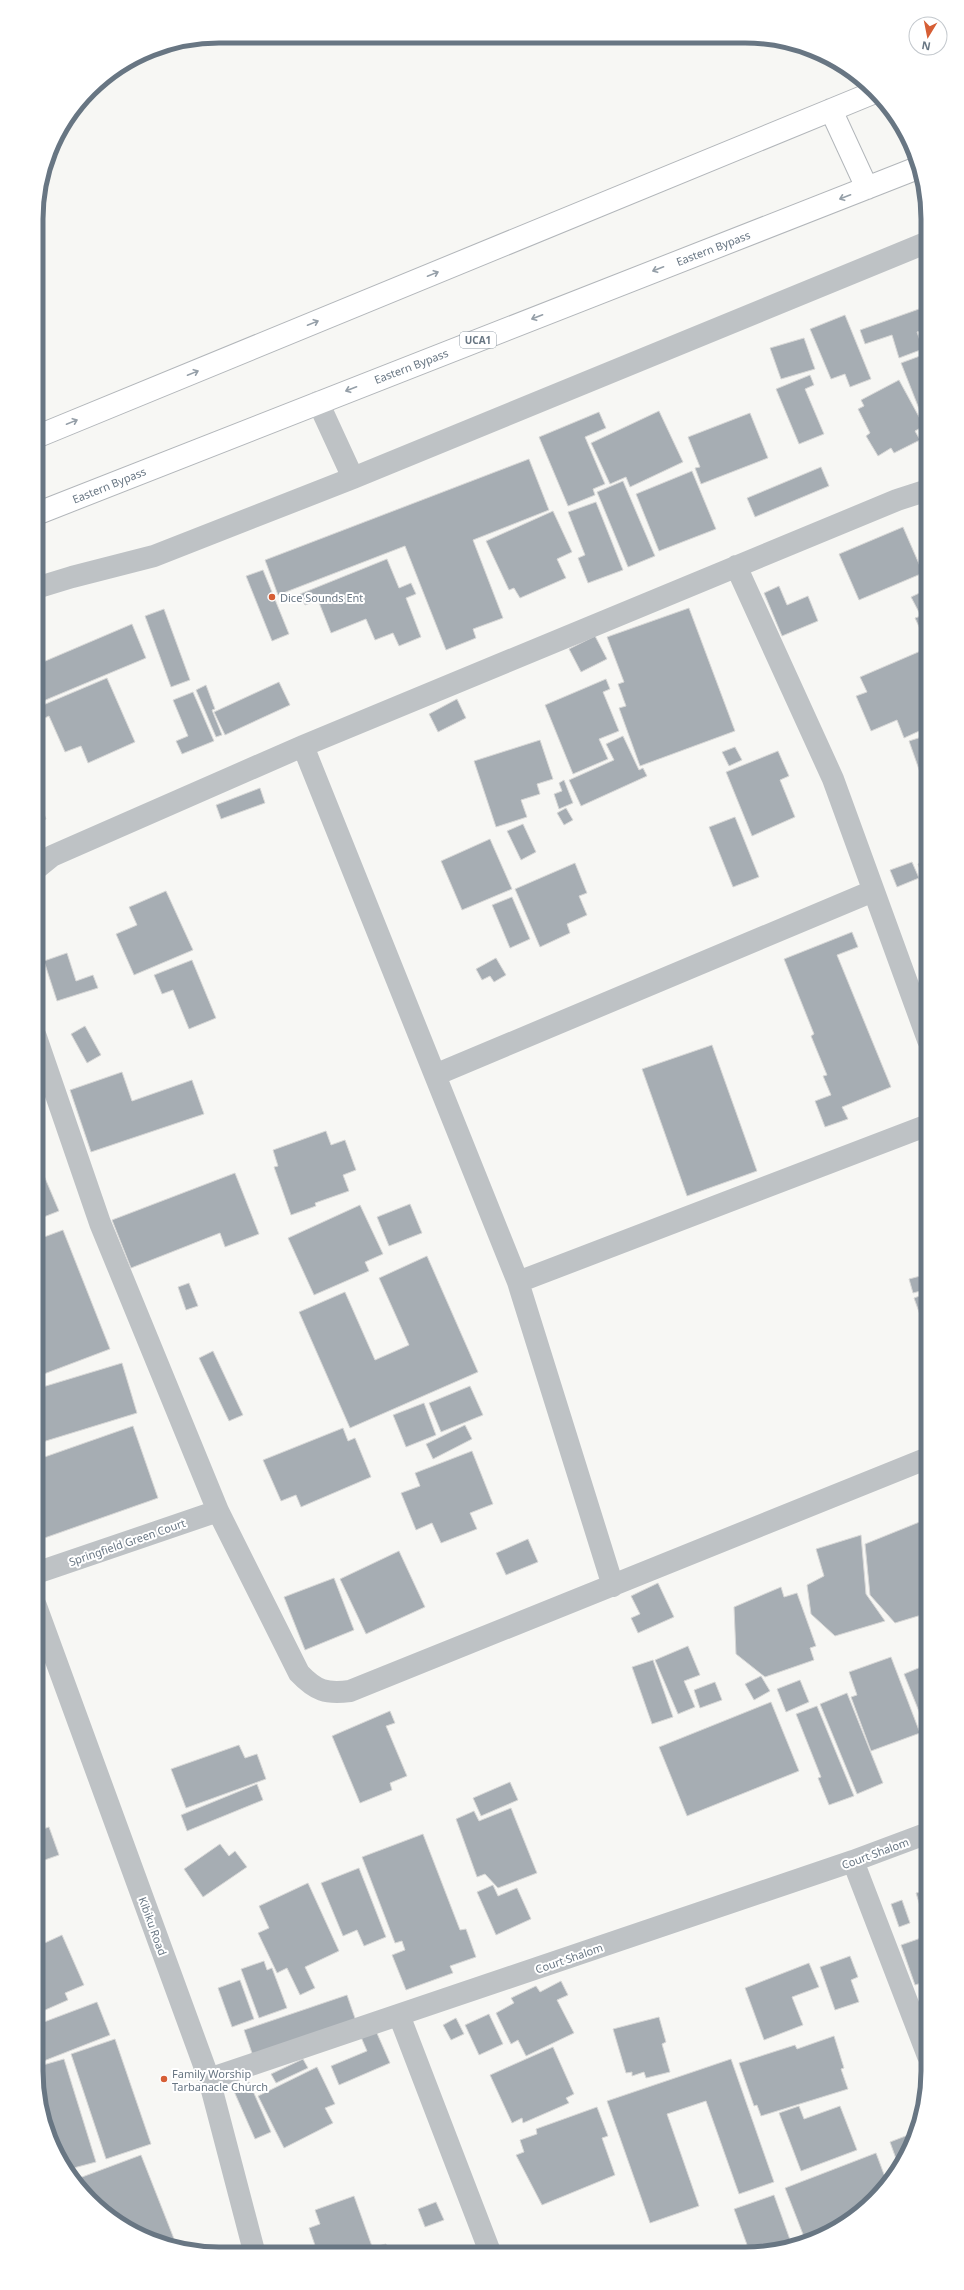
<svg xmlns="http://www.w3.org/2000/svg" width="964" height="2290" font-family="'Noto Sans',sans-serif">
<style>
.building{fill:#a6adb3;stroke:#d8d8d7}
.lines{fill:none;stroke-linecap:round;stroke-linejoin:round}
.primary-casing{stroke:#b2b6ba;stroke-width:24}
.minor{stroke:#bec2c5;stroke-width:22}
.primary{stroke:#fff;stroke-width:22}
.oneway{stroke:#959fa8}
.poi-dot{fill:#d65e35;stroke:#fff;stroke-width:1.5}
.labels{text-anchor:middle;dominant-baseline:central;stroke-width:4;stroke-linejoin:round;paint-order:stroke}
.shield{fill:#fff;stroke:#959fa8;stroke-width:1}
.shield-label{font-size:10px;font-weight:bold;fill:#687683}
.street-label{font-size:11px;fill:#687683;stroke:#fff}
.poi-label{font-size:11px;fill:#687683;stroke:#fff;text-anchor:start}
.rim{fill:none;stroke:#687683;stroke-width:5}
</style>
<rect width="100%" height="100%" fill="#f7f7f4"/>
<path class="building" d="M928 303V323L922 306Z
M919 309 926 329 917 332 923 349 899 358 892 335 865 344 860 330Z
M845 315 871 379 850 387 845 374 831 379 810 329Z
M804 338 815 369 781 379 770 348Z
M928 353V447L926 448 920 432 927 429 901 363Z
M810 375 814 385 805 389 824 434 799 444 776 389Z
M899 380 924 426 915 431 920 440 894 453 891 448 878 456 866 436 870 433 858 409 864 406 861 400Z
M659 411 683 462 630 487 626 477 610 484 591 443Z
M599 412 606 428 585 437 605 484 593 489 595 495 568 506 539 437Z
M750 413 768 458 701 484 695 468 700 467 688 437Z
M529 459 549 510 473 540 503 618 473 629 476 638 446 650 405 546 278 595 265 560Z
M821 467 829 486 755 517 747 498Z
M692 471 716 529 659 551 636 494Z
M623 481 655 556 628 567 597 492Z
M596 502 623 570 588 583 578 558 585 555 568 512Z
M553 511 572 552 557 559 566 578 520 598 514 588 509 590 486 541Z
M903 527 923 573 859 600 839 554Z
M387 559 399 588 411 583 416 594 406 598 421 637 399 646 393 633 375 640 366 619 331 633 318 600 305 605 300 594Z
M263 570 289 634 272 641 246 576Z
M779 586 787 605 808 596 818 621 782 636 764 593Z
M928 589V643L927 644 915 618 921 616 911 597Z
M689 608 735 731 640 766 619 708 626 706 618 684 624 682 607 637Z
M164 609 190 680 171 687 145 616Z
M132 624 146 658 36 704V665Z
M595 636 607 659 581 672 569 649Z
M923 650 928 661V727L904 738 897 720 871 731 856 696 867 692 860 677Z
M107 678 135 742 88 763 81 746 65 752 49 716 36 722V708Z
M606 679 610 689 603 692 619 731 599 739 608 759 573 774 545 705Z
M279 682 290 705 225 735 214 712Z
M206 685 215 709 212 710 222 735 216 737 196 690Z
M193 692 214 741 182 754 176 741 188 736 173 700Z
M457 699 466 718 438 732 429 714Z
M928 735V795L909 741Z
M623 736 639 770 643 768 647 776 581 806 569 780 614 760 606 744Z
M540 740 553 779 537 784 540 794 521 800 527 817 496 827 474 761Z
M735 747 742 760 729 766 722 752Z
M778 751 789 776 780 780 795 817 752 836 726 772Z
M564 780 573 803 559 809 554 794 562 791 559 783Z
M260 788 265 803 221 819 216 805Z
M36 795 46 819 36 823Z
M566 808 573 820 564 825 557 813Z
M735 817 759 877 733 887 709 827Z
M523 824 536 852 521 860 507 831Z
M490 839 512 889 462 910 441 861Z
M928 860V875L923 877 918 864Z
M912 862 919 878 897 887 890 870Z
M575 863 587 893 579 896 587 915 567 924 570 933 540 947 515 889Z
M166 891 193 950 134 975 116 934 137 925 129 907Z
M512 897 530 939 510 948 492 905Z
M928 911V922L925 923 921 913Z
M852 932 858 947 837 955 891 1087 842 1107 848 1119 825 1127 815 1101 831 1095 823 1076 827 1075 811 1036 814 1034 784 959Z
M67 953 76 981 93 975 98 988 57 1001 44 961Z
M496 958 506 975 494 982 490 976 482 980 476 969Z
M192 960 216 1018 189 1029 173 990 162 994 154 975Z
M85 1026 101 1055 87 1063 71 1034Z
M712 1045 757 1171 687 1196 642 1069Z
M122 1072 132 1101 192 1080 204 1114 91 1152 70 1090Z
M326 1131 331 1145 345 1140 356 1170 343 1175 349 1191 315 1203 316 1206 291 1215 274 1167 278 1166 273 1150Z
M42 1171 59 1211 36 1220V1174Z
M235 1173 259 1234 225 1247 220 1233 131 1268 112 1220Z
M410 1204 422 1233 389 1246 377 1217Z
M360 1205 383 1254 365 1262 369 1271 314 1295 288 1238Z
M63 1230 110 1349 36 1377V1240Z
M427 1256 478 1372 350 1428 299 1312 345 1292 375 1360 409 1345 379 1278Z
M928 1274V1289L913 1293 909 1279Z
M189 1283 198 1306 186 1310 178 1287Z
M928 1293V1337L914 1298Z
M213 1351 243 1415 229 1421 199 1358Z
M122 1363 137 1413 36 1444V1389Z
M470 1386 483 1415 441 1432 429 1403Z
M424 1403 436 1435 406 1447 393 1415Z
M465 1425 472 1439 433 1459 426 1444Z
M133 1426 158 1498 36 1541V1460Z
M343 1428 348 1441 355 1438 371 1477 301 1507 296 1495 281 1501 263 1460Z
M472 1451 493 1504 470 1513 477 1529 441 1543 432 1523 416 1530 401 1493 420 1486 415 1473Z
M922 1521 928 1526V1613L895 1623 870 1595 865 1544Z
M861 1535 866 1594 885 1621 835 1636 811 1614 807 1585 824 1576 816 1549Z
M528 1539 538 1562 506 1575 496 1553Z
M399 1551 425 1607 366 1634 340 1579Z
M334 1578 354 1630 305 1650 284 1597Z
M658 1583 674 1617 638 1633 631 1618 640 1614 631 1596Z
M781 1587 784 1597 797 1593 816 1646 810 1648 814 1660 765 1677 736 1654 734 1607Z
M688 1646 700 1675 684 1681 695 1707 678 1714 655 1660Z
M891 1657 920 1733 871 1751 851 1697 857 1695 849 1672Z
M653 1660 673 1717 652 1724 632 1667Z
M921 1667 928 1681V1711L920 1714 904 1674Z
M761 1676 770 1691 754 1700 745 1684Z
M800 1680 809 1702 786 1712 777 1689Z
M715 1682 722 1700 700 1708 694 1690Z
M847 1693 883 1783 857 1794 820 1704Z
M771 1702 799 1771 687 1816 659 1747Z
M817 1706 854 1796 829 1805 818 1778 821 1777 796 1714Z
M390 1711 395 1723 386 1726 407 1776 390 1783 392 1790 360 1803 332 1736Z
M239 1745 245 1758 257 1754 266 1779 186 1808 171 1769Z
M36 1779 41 1792 36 1794Z
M510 1782 518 1800 481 1816 473 1798Z
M257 1784 263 1800 187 1831 181 1815Z
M511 1808 537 1873 498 1888 485 1874 477 1877 456 1819 474 1811 479 1821Z
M36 1809 43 1829 49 1827 59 1855 36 1863Z
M423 1834 460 1930 466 1929 476 1957 450 1966 453 1973 406 1990 392 1955 405 1950 402 1941 395 1943 362 1857Z
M220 1844 229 1856 235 1851 247 1867 203 1897 184 1869Z
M359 1868 386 1937 364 1946 357 1930 343 1936 321 1883Z
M308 1883 339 1951 305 1967 315 1988 300 1995 287 1968 277 1973 258 1933 269 1928 259 1906Z
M493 1885 498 1896 517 1888 531 1919 496 1935 477 1892Z
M928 1890V1931L916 1893Z
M902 1900 910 1923 899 1927 891 1904Z
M62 1935 84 1985 65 1993 68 2000 36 2014V1947Z
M921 1938 928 1958V1981L915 1985 901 1945Z
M850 1956 858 1977 851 1980 859 2002 835 2010 820 1967Z
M264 1961 267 1970 272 1968 287 2008 259 2018 241 1969Z
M809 1963 819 1987 792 1997 803 2025 764 2040 745 1988Z
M240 1980 254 2019 232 2027 218 1988Z
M561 1981 568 1995 557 2000 574 2033 526 2056 518 2040 511 2044 496 2013 514 2003 511 1998 536 1986 540 1992Z
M347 1995 357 2024 254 2059 244 2030Z
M97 2002 110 2035 36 2064V2025Z
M489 2014 503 2044 479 2055 465 2025Z
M659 2017 666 2042 662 2044 670 2072 646 2078 644 2072 632 2076V2072L626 2073 613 2029Z
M456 2018 464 2034 451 2040 443 2025Z
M376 2031 390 2063 339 2085 331 2066 367 2051 361 2037Z
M834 2036 844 2068 841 2069 848 2089 761 2116 757 2105 754 2106 739 2063 795 2045 797 2049Z
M115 2039 151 2144 106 2159 71 2054Z
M553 2047 574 2094 566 2098 569 2103 523 2123 522 2118 512 2123 490 2075Z
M64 2059 96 2162 66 2170 61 2163 42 2118 36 2071V2067Z
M303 2059 308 2068 276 2083 271 2074Z
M731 2059 774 2182 739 2194 706 2101 667 2114 699 2206 650 2223 607 2101Z
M317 2067 335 2104 325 2108 333 2123 284 2148 258 2096Z
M249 2082 271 2132 255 2139 233 2089Z
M799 2106 804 2119 840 2106 857 2150 801 2171 779 2113Z
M597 2107 608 2136 602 2138 615 2175 542 2205 516 2155 524 2152 520 2140 537 2134 536 2129Z
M916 2132 914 2141 899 2167 890 2142Z
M876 2153 888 2185 847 2223 806 2242 785 2188Z
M141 2155 178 2249 138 2235 90 2201 74 2180Z
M774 2195 793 2248 750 2253 734 2209Z
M354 2196 374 2252 317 2251 309 2228 320 2224 315 2210Z
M436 2202 444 2220 425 2227 418 2209Z
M386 2244 388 2252H380L378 2246Z"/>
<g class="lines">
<defs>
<path id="primary" d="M831 110 867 188
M36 437 875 92
M36 514 920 167"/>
</defs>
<use href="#primary" class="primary-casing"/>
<path class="minor" d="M318 402 353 478
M736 566 833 779 928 1040
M36 588 72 577 154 556 353 478 928 242
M303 746 518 1282 613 1586
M36 869 52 856 303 746 897 500 928 490
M36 1037 100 1223 218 1511 299 1673C316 1691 326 1694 350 1691L928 1458
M435 1075 873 891
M518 1282 928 1125
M36 1573 218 1511
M36 1606 209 2079 254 2251
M853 1861 928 2056
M399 2015 490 2252
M209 2079 853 1861 928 1833"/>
<use href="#primary" class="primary"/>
</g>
<defs><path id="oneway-shaft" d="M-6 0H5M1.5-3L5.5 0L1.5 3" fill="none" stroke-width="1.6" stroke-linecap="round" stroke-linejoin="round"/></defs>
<g class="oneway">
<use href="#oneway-shaft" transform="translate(845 197) rotate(159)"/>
<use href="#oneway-shaft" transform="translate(658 269) rotate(159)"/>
<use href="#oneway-shaft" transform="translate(433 274) rotate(-22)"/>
<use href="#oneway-shaft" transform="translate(537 317) rotate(159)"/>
<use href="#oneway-shaft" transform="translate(313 323) rotate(-22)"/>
<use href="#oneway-shaft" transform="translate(193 373) rotate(-22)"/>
<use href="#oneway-shaft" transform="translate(351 389) rotate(159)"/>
<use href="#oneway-shaft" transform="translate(72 422) rotate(-22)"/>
</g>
<g class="poi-dot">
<circle cx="272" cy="597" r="4"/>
<circle cx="164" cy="2079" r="4"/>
</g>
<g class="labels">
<rect class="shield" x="460" y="332" width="36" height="16" rx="3"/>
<g class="shield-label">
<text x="478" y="340">UCA1</text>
</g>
<g class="street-label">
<text transform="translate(713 248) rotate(-21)">Eastern Bypass</text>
<text transform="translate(411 366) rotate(-21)">Eastern Bypass</text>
<text transform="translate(109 485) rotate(-22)">Eastern Bypass</text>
<text transform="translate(127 1542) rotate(-19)">Springfield Green Court</text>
<text transform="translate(875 1853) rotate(-20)">Court Shalom</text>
<text transform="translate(153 1926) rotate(70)">Kibiku Road</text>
<text transform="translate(569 1958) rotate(-19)">Court Shalom</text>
</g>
<g class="poi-label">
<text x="280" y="597">Dice Sounds Ent</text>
<text x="172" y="2073">Family Worship<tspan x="172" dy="13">Tarbanacle Church</tspan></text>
</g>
</g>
<path d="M0 0H964V2290H0ZM219 43H745A176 176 0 0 1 921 219V2071A176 176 0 0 1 745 2247H219A176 176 0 0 1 43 2071V219A176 176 0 0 1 219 43Z" fill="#fff" fill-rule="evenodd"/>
<path class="rim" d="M219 43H745A176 176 0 0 1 921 219V2071A176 176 0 0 1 745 2247H219A176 176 0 0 1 43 2071V219A176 176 0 0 1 219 43Z"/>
<g transform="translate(928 36) rotate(190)"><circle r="19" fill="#ffffff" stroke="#c3c8cd"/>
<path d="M0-3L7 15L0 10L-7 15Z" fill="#d65e35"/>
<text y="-6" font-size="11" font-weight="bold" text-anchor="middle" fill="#687683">N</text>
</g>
</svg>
